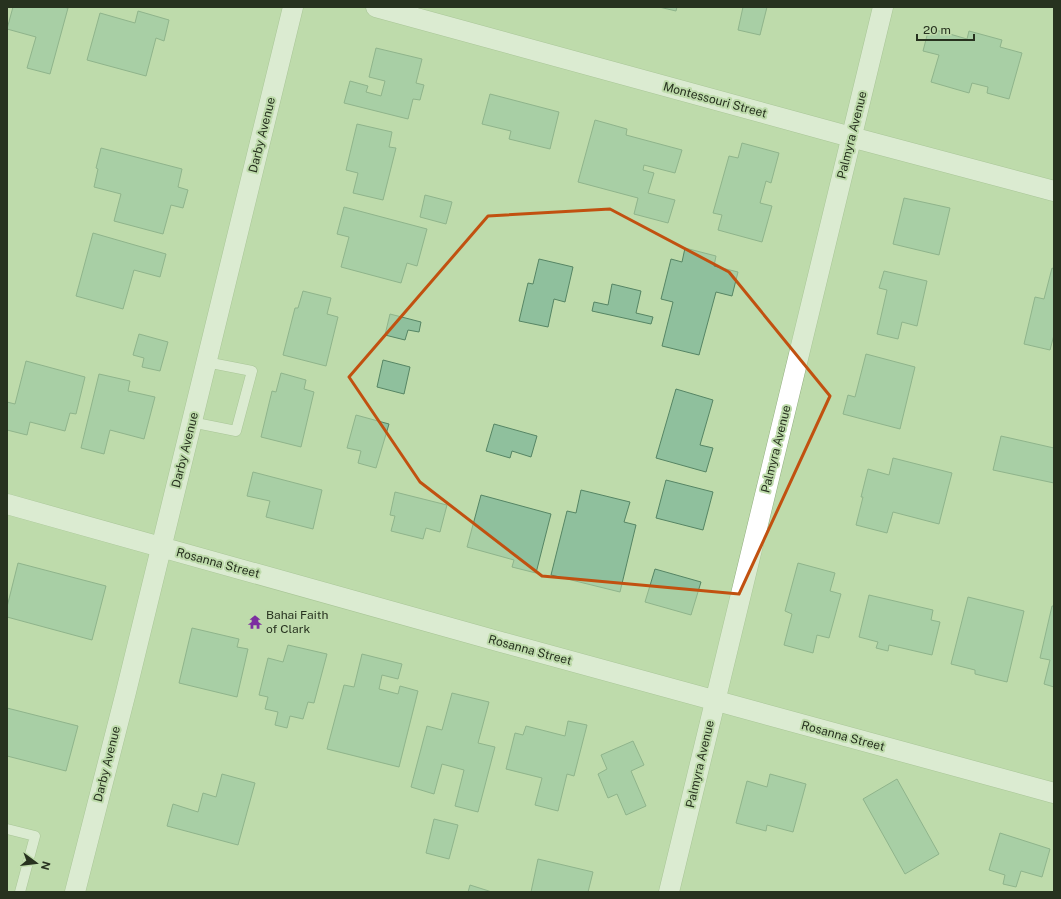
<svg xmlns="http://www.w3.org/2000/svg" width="1061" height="899" font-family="'Public Sans',sans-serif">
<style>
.building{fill:#8fc09d;stroke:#568564}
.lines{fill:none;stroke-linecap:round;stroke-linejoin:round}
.lane-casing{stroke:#91ad7f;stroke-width:11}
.street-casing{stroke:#91ad7f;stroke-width:21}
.lane{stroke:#fff;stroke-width:10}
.street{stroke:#fff;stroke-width:20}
.marked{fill:none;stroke:#c15110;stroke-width:3;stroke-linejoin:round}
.labels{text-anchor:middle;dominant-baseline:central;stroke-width:4;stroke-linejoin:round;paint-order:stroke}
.street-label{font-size:12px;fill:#27321f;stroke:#bedbab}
.poi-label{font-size:12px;fill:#27321f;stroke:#bedbab;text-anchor:start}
</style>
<rect width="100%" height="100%" fill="#bedbab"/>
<path class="building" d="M13 7H63L68 8 50 74 27 68 36 37 7 29Z
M659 7H677L676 11Z
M743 7H767L760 35 738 30Z
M138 11 169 20 164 41 156 38 146 76 87 60 100 13 135 23Z
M929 28 967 39 969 31 1002 40 1000 47 1022 53 1009 99 987 93 988 87 972 83 969 93 931 82 939 55 923 51Z
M376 48 422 59 416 83 424 85 420 100 413 99 408 119 344 103 350 81 368 86 366 92 381 96 385 81 369 77Z
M490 94 559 112 550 149 509 139 511 131 482 124Z
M595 120 627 129 626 135 682 150 675 173 644 165 643 170 654 173 648 193 675 200 668 223 634 214 638 198 578 182Z
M357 124 392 132 389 147 396 148 383 200 353 193 358 173 346 170Z
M742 143 779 153 771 183 766 181 760 203 772 206 762 242 718 230 722 215 713 213 729 156 738 158Z
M101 148 182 169 178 187 188 190 183 208 171 205 163 234 114 221 121 194 94 187 98 169 96 168Z
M425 195 452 202 446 224 420 217Z
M904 198 950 208 939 255 893 244Z
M344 207 427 229 417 266 407 263 401 283 341 267 349 237 337 234Z
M93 233 166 254 160 277 134 270 123 309 76 296Z
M685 248 716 256 714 266 738 272 732 296 716 292 699 355 662 346 673 302 661 299 671 259 682 262Z
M539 259 573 267 565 302 554 299 548 327 519 321 528 283 533 284Z
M1052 268 1054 269V335L1050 350 1024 344 1035 297 1044 299Z
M884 271 927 281 917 326 902 322 898 339 877 334 887 290 879 288Z
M612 284 641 291 636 313 653 317 651 324 592 311 594 302 608 305Z
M303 291 331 298 327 314 338 317 326 366 283 355 295 308H298Z
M390 314 421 322 419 332 408 330 405 340 385 335Z
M139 334 168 342 160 371 142 367 144 358 133 355Z
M866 354 915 367 900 429 843 414 848 395 855 397Z
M383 360 410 367 404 394 377 387Z
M26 361 85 377 76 414 70 413 65 431 30 422 27 435 7 430V402L15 404Z
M281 373 306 380 304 389 314 392 301 447 261 437 272 391 276 392Z
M99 374 130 381 128 391 155 397 144 439 110 430 104 454 81 448Z
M676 389 713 400 700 445 713 448 706 472 656 458Z
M356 415 389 424 376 468 358 463 361 451 347 448Z
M494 424 537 436 531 457 512 451 510 458 486 451Z
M1001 436 1054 448V483L993 470Z
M893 458 952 473 939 524 893 512 887 533 856 525 863 497H861L868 469 889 475Z
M253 472 322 490 313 529 266 517 270 501 247 496Z
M666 480 713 492 703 530 656 518Z
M581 490 630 502 624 522 636 525 620 592 551 575 567 511 576 513Z
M395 492 447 505 440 532 426 528 423 539 391 531 395 516 390 515Z
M481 495 551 514 536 573 512 567 514 560 467 547Z
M18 563 106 586 92 640 7 617V607Z
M798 563 835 573 830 591 841 594 829 638 817 635 813 653 784 645 792 614 785 611Z
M655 569 701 582 691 615 645 602Z
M869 595 933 610 931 620 940 622 932 655 889 645 888 651 876 648 878 642 859 637Z
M968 597 1024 611 1007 682 975 674V670L951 664Z
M1052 606H1054V687L1044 684 1050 660 1040 658Z
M192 628 239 639 237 647 248 649 237 697 179 683Z
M288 645 327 654 314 703 308 702 303 719 290 716 287 728 275 725 278 712 265 709 268 697 259 695 268 658 283 662Z
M362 654 402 664 398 679 382 675 379 689 398 694 400 686 418 691 399 767 327 749 344 685 354 687Z
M452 693 489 702 478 743 495 747 478 812 455 806 464 770 442 764 434 794 411 787 427 726 442 730Z
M7 708 78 726 66 771 7 756Z
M568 721 587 725 574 776 567 774 558 811 535 805 542 778 506 769 515 733 523 735 526 726 565 736Z
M633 741 644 765 631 771 646 806 626 815 617 794 608 798 598 774 607 769 601 755Z
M222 774 255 783 238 845 167 826 173 804 198 812 203 793 216 797Z
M770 774 806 784 793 832 767 825 766 831 736 823 747 781 767 787Z
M897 779 939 854 905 874 863 799Z
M434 819 458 825 449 859 426 853Z
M1000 833 1050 849 1042 877 1021 871 1016 887 1003 884 1005 875 989 870Z
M538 859 593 872 588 892H531Z
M470 885 492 892H468Z"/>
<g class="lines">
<defs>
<path id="lane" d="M191 422 236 431 252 371 206 362
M7 829 35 836 20 892"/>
<path id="street" d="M376 7 851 137 1054 191
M7 504C355 603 705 698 1054 793
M75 892 126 692 293 7
M669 892 883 7"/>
</defs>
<use href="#lane" class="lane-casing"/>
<use href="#street" class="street-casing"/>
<use href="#lane" class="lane"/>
<use href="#street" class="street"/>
</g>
<path d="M0 0H1061V899H0ZM610 209 729 272 830 396 739 594 542 576 420 482 349 377 488 216Z" fill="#bedbab" fill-opacity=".55" fill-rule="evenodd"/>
<path class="marked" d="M610 209 729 272 830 396 739 594 542 576 420 482 349 377 488 216Z"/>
<defs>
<symbol id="temple-bare" viewBox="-9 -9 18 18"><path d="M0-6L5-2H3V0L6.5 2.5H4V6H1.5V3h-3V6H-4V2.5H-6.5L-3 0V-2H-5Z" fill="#7c2fa0" stroke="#bedbab" stroke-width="2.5" paint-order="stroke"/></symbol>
</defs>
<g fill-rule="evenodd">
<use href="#temple-bare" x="245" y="612" width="20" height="20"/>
</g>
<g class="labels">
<g class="street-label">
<text transform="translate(715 100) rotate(15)">Montessouri Street</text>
<text transform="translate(262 135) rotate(-76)">Darby Avenue</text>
<text transform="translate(852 135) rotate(-76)">Palmyra Avenue</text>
<text transform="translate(776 449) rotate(-76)">Palmyra Avenue</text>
<text transform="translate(185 450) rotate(-76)">Darby Avenue</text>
<text transform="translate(218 563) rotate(15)">Rosanna Street</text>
<text transform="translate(530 650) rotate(15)">Rosanna Street</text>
<text transform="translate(843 736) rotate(15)">Rosanna Street</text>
<text transform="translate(107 764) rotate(-76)">Darby Avenue</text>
<text transform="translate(700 764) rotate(-77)">Palmyra Avenue</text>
</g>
<g class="poi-label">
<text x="266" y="615">Bahai Faith<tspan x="266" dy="14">of Clark</tspan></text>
</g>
</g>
<rect width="1061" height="899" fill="none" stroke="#27321f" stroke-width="16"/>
<g transform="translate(36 863) rotate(105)" stroke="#bedbab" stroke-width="3" paint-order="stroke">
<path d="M0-3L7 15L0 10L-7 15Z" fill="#27321f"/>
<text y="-6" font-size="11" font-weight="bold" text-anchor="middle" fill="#27321f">N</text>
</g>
<path d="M917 34v6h57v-6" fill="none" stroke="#27321f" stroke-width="2"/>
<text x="923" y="34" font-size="12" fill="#27321f" stroke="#bedbab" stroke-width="3" paint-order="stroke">20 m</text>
</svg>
